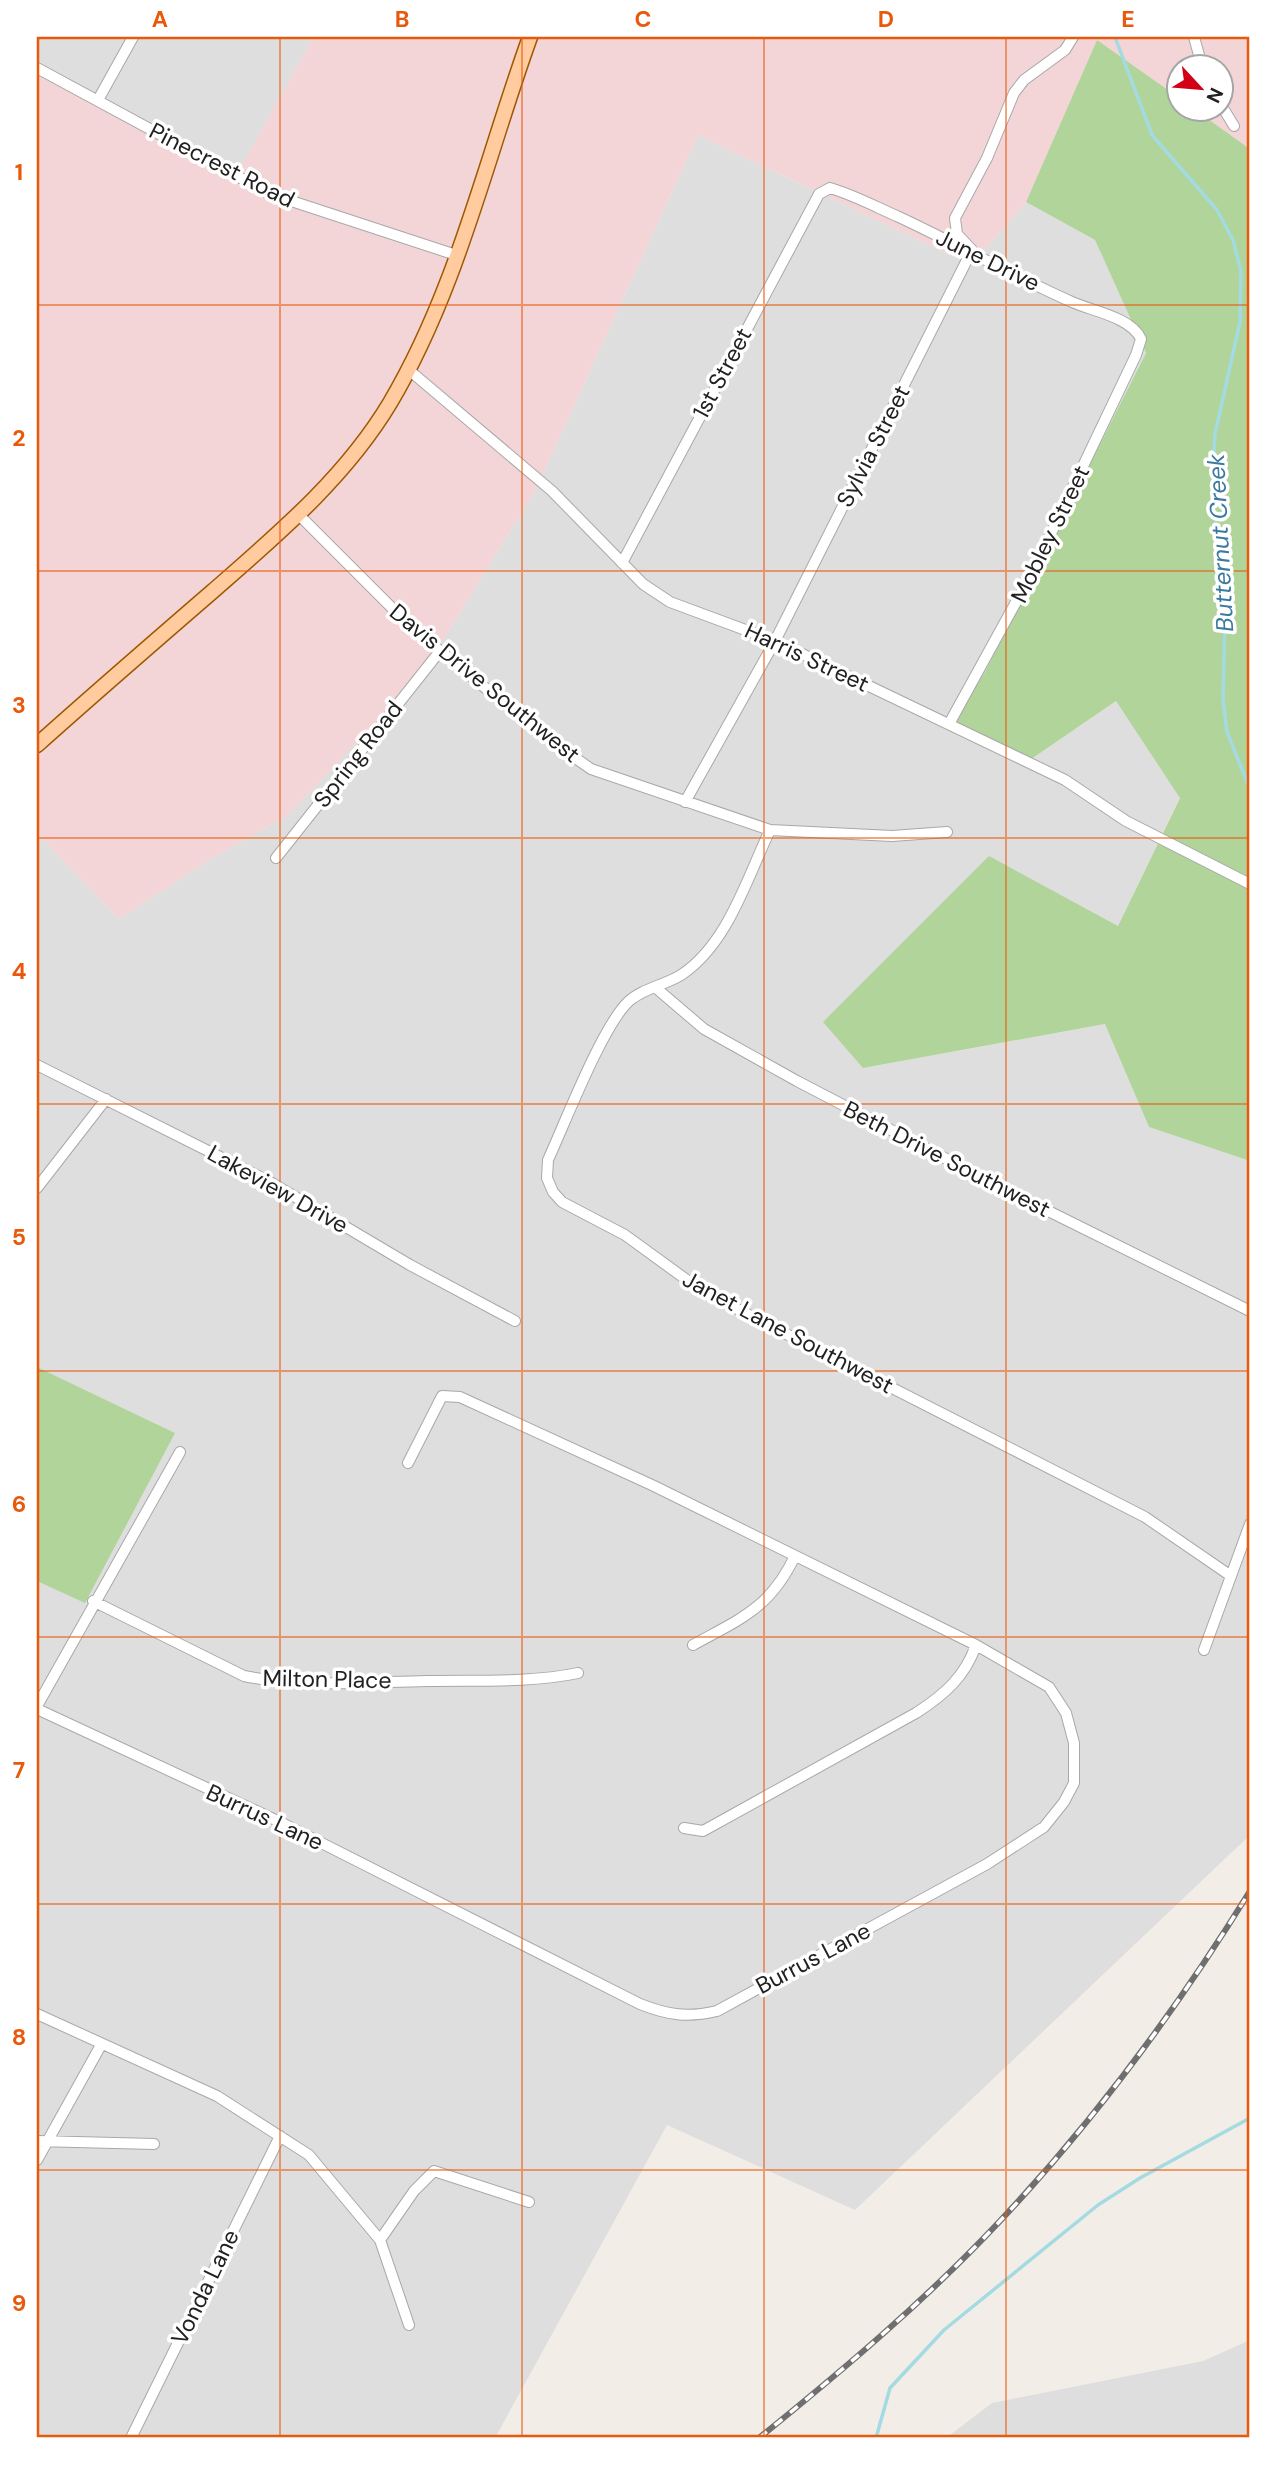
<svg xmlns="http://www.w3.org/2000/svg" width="1287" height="2475" font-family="'DM Sans',sans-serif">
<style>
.residential{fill:#dfdede}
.commercial{fill:#f3d5d7}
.forest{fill:#b0d499}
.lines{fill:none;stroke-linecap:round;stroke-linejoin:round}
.stream{stroke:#a4dbe2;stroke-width:3.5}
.minor-casing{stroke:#a8a8a8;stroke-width:12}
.primary-casing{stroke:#9e5900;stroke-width:17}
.minor{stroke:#fff;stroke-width:10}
.primary{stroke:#ffcb9f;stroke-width:14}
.rail-casing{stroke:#6f6f6f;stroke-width:6}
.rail{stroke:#fff;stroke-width:3.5;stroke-dasharray:10;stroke-linecap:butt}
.grid{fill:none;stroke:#e8590c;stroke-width:2;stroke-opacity:0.55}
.labels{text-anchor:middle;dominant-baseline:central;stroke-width:7;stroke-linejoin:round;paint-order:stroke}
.street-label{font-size:23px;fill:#212121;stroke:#fff}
.water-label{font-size:24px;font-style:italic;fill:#3c79a0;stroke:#fff}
.neatline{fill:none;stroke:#e8590c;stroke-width:2.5}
.grid-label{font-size:23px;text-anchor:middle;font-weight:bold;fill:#e8590c}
</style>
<rect width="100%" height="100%" fill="#f2ede7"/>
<path class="residential" d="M37 37H314L235 178 37 75Z
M698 135 971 265 1026 202 1095 240 1146 353 985 672 949 727 1024 764 1116 701 1180 797 1118 926 989 857 863 1068 1106 1024 1149 1127 1250 1161V1835L855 2210 667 2125 495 2438H37V1581L175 1433 37 1367V833L119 919 208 861 288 815 424 671 535 491Z
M1250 2340V2438H946L992 2403 1203 2361Z"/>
<path class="commercial" d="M314 37H1250V149L1194 109 1220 108V66H1178V97L1097 40 1026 202 971 265 698 135 535 491 424 671 288 815 208 861 119 919 37 833V75L235 177Z"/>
<path class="forest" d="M1097 40 1178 97V108L1194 109 1250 149V1161L1149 1127 1105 1024 863 1068 823 1022 989 856 1118 926 1180 798 1116 701 1024 764 949 727 985 672 1146 353 1095 240 1026 202Z
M37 1367 175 1433 85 1603 37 1581Z"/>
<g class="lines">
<path class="stream" d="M1115 37 1152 135 1217 210 1233 240 1241 271 1240 322 1215 434 1212 485 1225 617 1223 699 1227 732 1250 789
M876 2438 890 2388 944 2330 1098 2205 1140 2178 1250 2118"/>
<defs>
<path id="minor" d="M1194 37 1202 66
M37 68 270 194 456 255
M98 100 133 37
M1220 103 1234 126
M409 370 552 491 643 584 670 602 775 641 1065 780 1126 821 1250 884
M299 515 396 612 440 651 547 738 591 769 770 830 892 836 947 832
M622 563 819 194 830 188C854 195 876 207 899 217 957 244 1013 276 1072 302 1092 311 1131 317 1141 339L1136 355 1032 573 949 724
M685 802 775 641 972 250 957 234 955 218 987 158 1014 93 1024 80 1065 50 1073 37
M770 830C747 878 728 944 681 975 665 985 641 989 628 1002 602 1027 565 1123 548 1160L547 1178 553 1192 562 1202 625 1235 702 1291 1145 1517 1231 1576
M276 858 440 651
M656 988 704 1029 797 1081 1008 1191 1250 1311
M37 1065 270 1182 410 1265 515 1321
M37 1188 106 1099
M408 1463 442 1396 460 1397 654 1486 976 1645
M93 1601 244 1676C304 1688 367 1682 427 1681 477 1680 530 1683 578 1673
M693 1645C742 1618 770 1608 795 1556
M1204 1650 1250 1524
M37 1706 180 1452
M37 1709 282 1823 640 2004C668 2015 687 2018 717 2011L987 1864 1044 1827 1064 1802 1074 1783V1743L1066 1713 1049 1687 976 1645C965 1677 944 1695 916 1713L703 1831 684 1828
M37 2014 217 2096 309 2155 380 2240 409 2325
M37 2141 154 2144
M37 2160 101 2045
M380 2240 414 2191 434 2171 529 2202
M131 2438 280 2136"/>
<path id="primary" d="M37 745C95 693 154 642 213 591 278 534 345 478 390 403 457 290 486 159 530 37"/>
</defs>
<use href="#minor" class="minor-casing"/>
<use href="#primary" class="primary-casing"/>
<use href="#minor" class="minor"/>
<use href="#primary" class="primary"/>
<defs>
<path id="rail" d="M759 2438C843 2370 926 2300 1000 2221 1095 2120 1177 2009 1250 1891"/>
</defs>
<use href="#rail" class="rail-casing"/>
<use href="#rail" class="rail"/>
</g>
<path class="grid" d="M280 37V2438M522 37V2438M764 37V2438M1006 37V2438M37 305H1250M37 571H1250M37 838H1250M37 1104H1250M37 1371H1250M37 1637H1250M37 1904H1250M37 2170H1250"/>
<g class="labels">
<g class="street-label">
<text transform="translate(222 165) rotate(27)">Pinecrest Road</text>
<text transform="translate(988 260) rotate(26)">June Drive</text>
<text transform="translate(722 373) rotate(-62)">1st Street</text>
<text transform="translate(873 446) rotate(-63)">Sylvia Street</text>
<text transform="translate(1050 534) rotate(-64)">Mobley Street</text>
<text transform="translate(807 657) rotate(25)">Harris Street</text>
<text transform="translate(485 683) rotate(39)">Davis Drive Southwest</text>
<text transform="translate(358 754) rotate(-52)">Spring Road</text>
<text transform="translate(947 1159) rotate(27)">Beth Drive Southwest</text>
<text transform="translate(278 1189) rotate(29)">Lakeview Drive</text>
<text transform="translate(788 1332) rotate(28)">Janet Lane Southwest</text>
<text transform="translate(327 1679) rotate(1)">Milton Place</text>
<text transform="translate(265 1817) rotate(25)">Burrus Lane</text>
<text transform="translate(813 1958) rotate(-28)">Burrus Lane</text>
<text transform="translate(205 2287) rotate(-64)">Vonda Lane</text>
</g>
<g class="water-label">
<text transform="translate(1220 543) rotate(-93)">Butternut Creek</text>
</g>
</g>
<rect width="1287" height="2475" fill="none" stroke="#ffffff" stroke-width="77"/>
<g transform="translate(1200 88) rotate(116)"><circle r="33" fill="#ffffff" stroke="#a6a6a6" stroke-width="2"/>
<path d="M0-5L12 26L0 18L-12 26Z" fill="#d20016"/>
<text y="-10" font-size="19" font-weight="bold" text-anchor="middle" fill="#212121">N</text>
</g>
<rect x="38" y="38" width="1210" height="2398" class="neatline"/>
<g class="grid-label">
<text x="160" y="27">A</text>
<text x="402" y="27">B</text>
<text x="643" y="27">C</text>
<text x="886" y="27">D</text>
<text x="1128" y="27">E</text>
<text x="19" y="180">1</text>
<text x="19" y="446">2</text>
<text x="19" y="713">3</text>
<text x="19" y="979">4</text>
<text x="19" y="1245">5</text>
<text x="19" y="1512">6</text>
<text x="19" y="1778">7</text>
<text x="19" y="2045">8</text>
<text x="19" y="2311">9</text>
</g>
</svg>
